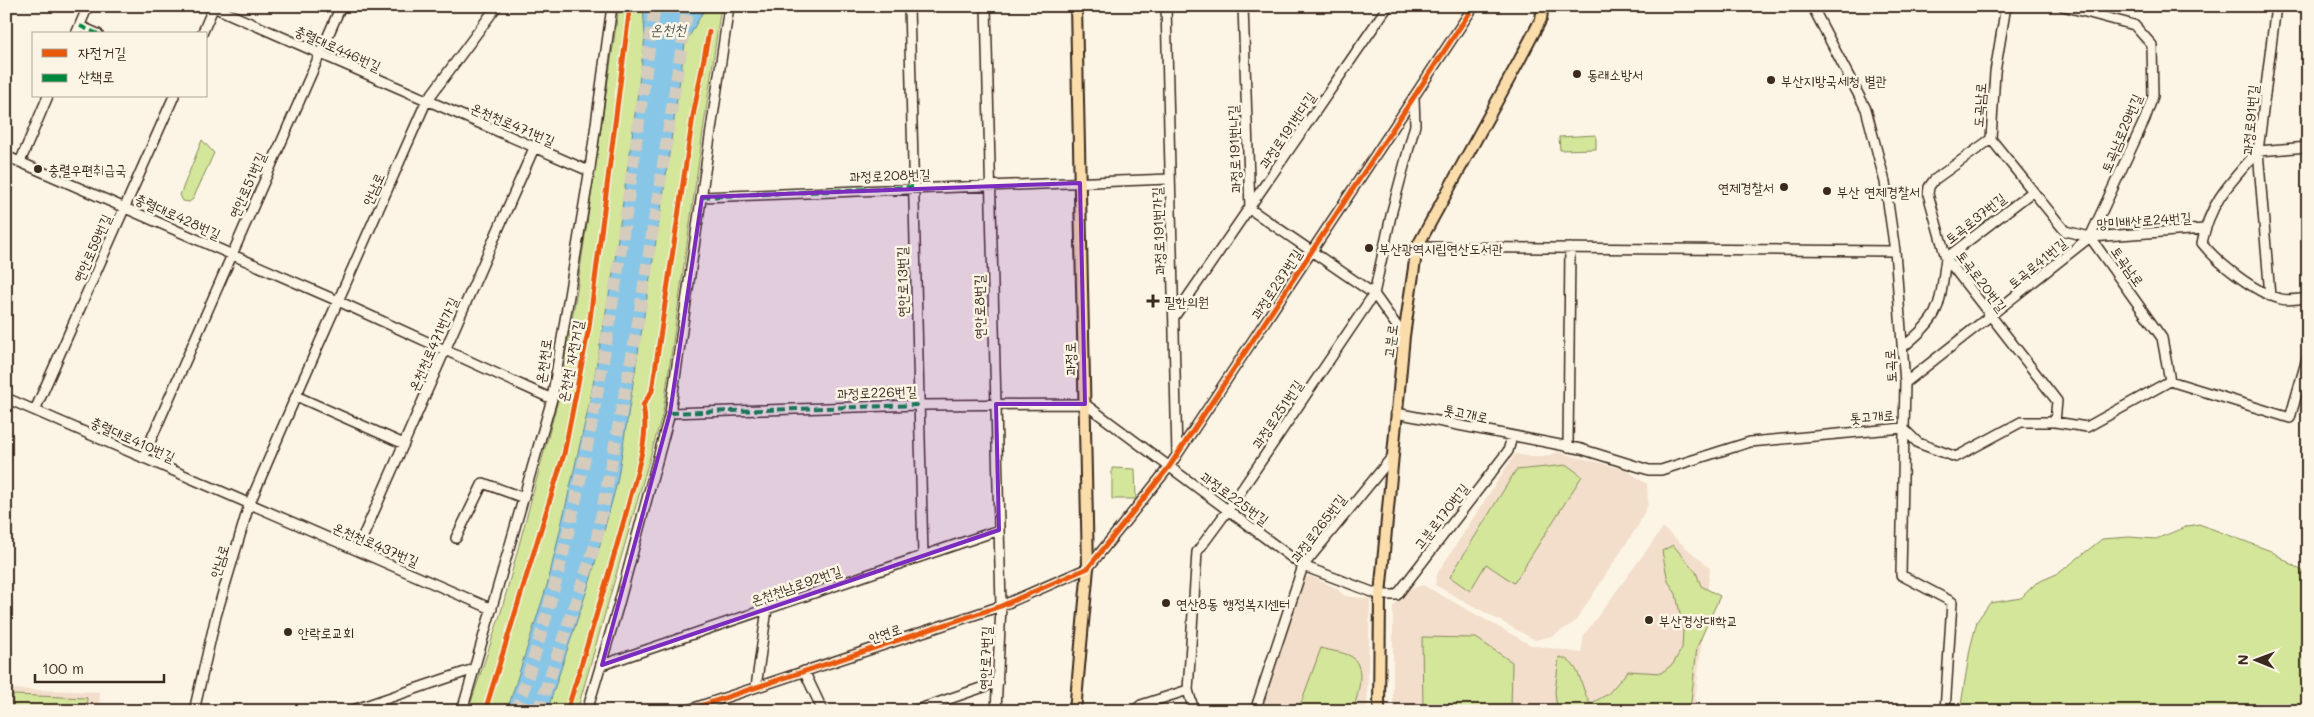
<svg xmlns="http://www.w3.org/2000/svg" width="2314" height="717" font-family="Mali,'Poor Story',sans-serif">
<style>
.built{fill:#f2decb}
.green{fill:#d3e69a;stroke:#87885c}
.water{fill:#88c6e8;stroke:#698897}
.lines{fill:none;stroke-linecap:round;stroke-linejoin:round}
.highway-tunnel{stroke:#d5ccbd;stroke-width:12;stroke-dasharray:12 6;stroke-linecap:butt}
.minor-casing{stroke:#3b2a1e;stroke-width:12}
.major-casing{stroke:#3b2a1e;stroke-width:14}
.minor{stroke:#fcf5e5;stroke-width:9}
.major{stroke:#faddab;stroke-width:10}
.quiet{stroke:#00873e;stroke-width:4;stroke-dasharray:8 4;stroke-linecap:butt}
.cycleway-casing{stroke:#fcf5e5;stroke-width:8}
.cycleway{stroke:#e8590c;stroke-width:5}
.marked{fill:#7b2cbf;fill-opacity:0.2;stroke:#7b2cbf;stroke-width:4;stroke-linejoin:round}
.poi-dot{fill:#3b2a1e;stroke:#fcf5e5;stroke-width:2}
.labels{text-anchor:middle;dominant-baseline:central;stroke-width:5;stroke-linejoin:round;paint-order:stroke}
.street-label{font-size:14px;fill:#3b2a1e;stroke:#fcf5e5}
.poi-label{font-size:14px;fill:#3b2a1e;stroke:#fcf5e5;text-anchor:start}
.water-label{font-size:15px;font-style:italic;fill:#52595b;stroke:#fcf5e5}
</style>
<rect width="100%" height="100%" fill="#fcf5e5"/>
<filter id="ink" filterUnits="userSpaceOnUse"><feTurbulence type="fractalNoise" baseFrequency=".02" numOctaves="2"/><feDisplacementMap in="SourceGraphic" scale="10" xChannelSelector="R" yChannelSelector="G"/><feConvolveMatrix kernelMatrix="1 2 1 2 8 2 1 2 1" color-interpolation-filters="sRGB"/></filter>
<g filter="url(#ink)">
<path class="built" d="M1558 452 1627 470 1647 484 1648 504 1639 524 1575 622 1553 636 1535 640 1435 585 1437 574 1515 454 1532 457 1546 456Z
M1663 528 1710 568 1694 711H1393V606L1410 589 1423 585 1531 645 1581 653 1584 635Z
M1310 576 1336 588 1345 596 1370 599 1367 711H1261L1305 578Z
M9 689 100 692 99 711H8Z"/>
<path class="green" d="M619 6H721L663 412 577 711H468L501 612 558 400 577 290Z
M1596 135V149L1560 150 1559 137Z
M202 140 214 153 193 199 189 202 183 201 180 195Z
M1567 465 1582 476 1514 583 1486 564 1470 591 1450 577 1516 470Z
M1112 468 1135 469 1136 499H1112Z
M2199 524 2271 551 2308 575V711H1960L1970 649 1977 621 1990 603 2021 598 2036 583 2059 573 2102 539 2129 537 2156 539 2188 526Z
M1673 545 1696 572 1701 586 1720 596 1697 647 1690 711H1557L1555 692 1559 657C1581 661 1580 687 1590 704L1608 694 1628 671 1661 673 1673 664 1682 648 1683 629 1676 594 1668 581 1662 551Z
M1422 637 1476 638 1512 662 1511 711H1423Z
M1321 648C1330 651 1345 652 1352 657 1367 669 1357 696 1353 711H1298Z
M13 695 87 698V711H12Z"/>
<path class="water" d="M643 6H706L685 44 661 210 617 483 591 578 547 711H507L548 582 590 401 614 267 634 122 645 37Z"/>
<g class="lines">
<path class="highway-tunnel" d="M516 711C596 484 621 243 655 6
M538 711 596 543 637 329 688 6"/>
<defs>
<path id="minor" d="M211 6 589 171
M909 6 923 556
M986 6 1001 606 996 711
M1166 6 1177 455
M1243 6 1250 209 1374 294 1404 336
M1812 6 1866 109 1885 182 1895 251 1905 383 1901 575 1952 602 1945 711
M2006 6 1995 72 1991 139 2065 231 2090 237 2162 338 2170 381
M80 26 98 34
M76 34 88 6
M202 34 214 6
M1991 139 1934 180 1929 187 1928 194 1946 258 2057 401 2055 422
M2308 147 2258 151C2231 182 2210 201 2202 243 2218 263 2255 293 2281 299 2289 301 2299 299 2308 298
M6 156 338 301 552 399
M20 162 48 96
M702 197 1170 179
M2090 237 2205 229
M1417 247 1895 251
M2270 296 2258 151 2276 6
M1174 317 1388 6
M1903 347C1943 315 1939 306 1946 258L2032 192
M1905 383 2090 237 2145 119 2153 96 2152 45 2134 25 2063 6
M296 396 404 444
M6 398 492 609
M35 410 174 96
M670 413 919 405 1085 404 1303 566 1380 595H1397L1508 451 1512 437
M1396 413 1581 449 1649 470H1661L1750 442 1903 428 1918 443 1956 457 2021 422H2055L2087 427 2170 381 2290 418 2308 355
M1568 447 1570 248
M143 458 341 6
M456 538 483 483 524 498
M357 550 534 148
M602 665 999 530
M804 671 823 711
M756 687 767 609
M1188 690 1194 711
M194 711 216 616 249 505 296 396 426 102 497 6
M350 711 474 669
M462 711 552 399 590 168 612 6
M587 711 618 607 670 413 729 6
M685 711 1001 606 1088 568 1169 467 1474 6
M914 711 998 682
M1134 711 1141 705 1188 690 1197 552 1228 510 1374 294 1392 211 1415 125 1414 98
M1255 711 1303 566 1392 457"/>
<path id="major" d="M1075 711 1088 568 1076 6
M1379 711 1380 595 1404 336 1417 247 1519 61 1541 19 1543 6"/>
</defs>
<use href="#minor" class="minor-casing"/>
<use href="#major" class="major-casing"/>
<use href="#minor" class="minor"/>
<use href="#major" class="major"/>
<path class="quiet" d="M80 26 98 34
M702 197 913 187
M670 413 919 405"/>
<defs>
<path id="cycleway" d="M485 711 564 454 589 327 630 6
M567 711C588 643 609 575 628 506 636 474 650 438 643 405L652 391 693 116 709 32
M685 711 1001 606 1088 568 1169 467 1474 6"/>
</defs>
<use href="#cycleway" class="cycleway-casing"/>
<use href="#cycleway" class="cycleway"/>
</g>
</g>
<path class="marked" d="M1080 183 1085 404H996L999 530 602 665 670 413 702 197Z"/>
<g class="poi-dot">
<circle cx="1577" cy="74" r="5"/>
<circle cx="1771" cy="80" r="5"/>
<circle cx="38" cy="169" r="5"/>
<circle cx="1784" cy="187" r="5"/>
<circle cx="1827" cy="191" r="5"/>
<circle cx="1369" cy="248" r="5"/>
<path d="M1150.5 293.5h5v5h5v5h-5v5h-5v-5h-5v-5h5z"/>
<circle cx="1166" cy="603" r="5"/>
<circle cx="1649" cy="620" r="5"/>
<circle cx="288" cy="632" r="5"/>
</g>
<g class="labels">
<g class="street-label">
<text transform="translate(338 48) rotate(24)">충렬대로446번길</text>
<text transform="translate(1979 105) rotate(-86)">도곡남로</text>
<text transform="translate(2250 120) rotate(-85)">과정로91번길</text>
<text transform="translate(513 124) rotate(23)">온천천로471번길</text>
<text transform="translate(1287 130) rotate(-56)">과정로191번다길</text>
<text transform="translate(2121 133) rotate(-67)">토곡남로29번길</text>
<text transform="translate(1234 149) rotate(-92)">과정로191번나길</text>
<text transform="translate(890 175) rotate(-2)">과정로208번길</text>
<text transform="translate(247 185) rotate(-66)">연안로51번길</text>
<text transform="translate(373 189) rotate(-66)">안남로</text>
<text transform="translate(178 216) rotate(24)">충렬대로428번길</text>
<text transform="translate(1975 218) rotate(-38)">토곡로37번길</text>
<text transform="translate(2144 220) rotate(-4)">망미배산로24번길</text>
<text transform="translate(1158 231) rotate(-92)">과정로191번가길</text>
<text transform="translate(92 248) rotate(-66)">연안로59번길</text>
<text transform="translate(2037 263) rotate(-39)">토곡로41번길</text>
<text transform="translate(2128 266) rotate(55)">토곡남로</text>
<text transform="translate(1982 281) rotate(53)">토곡로20번길</text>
<text transform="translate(902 282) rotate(-91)">연안로13번길</text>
<text transform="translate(1276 284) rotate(-57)">과정로237번길</text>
<text transform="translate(979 307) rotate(-91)">연안로8번길</text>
<text transform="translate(1390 341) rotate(-83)">고분로</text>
<text transform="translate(433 344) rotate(-66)">온천천로471번가길</text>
<text transform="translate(1070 359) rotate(-91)">과정로</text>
<text transform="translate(543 361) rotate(-82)">온천천로</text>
<text transform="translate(570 361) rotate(-79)">온천천 자전거길</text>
<text transform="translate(1890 366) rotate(-93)">토곡로</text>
<text transform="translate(877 392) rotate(-2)">과정로226번길</text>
<text transform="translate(1466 413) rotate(12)">톳고개로</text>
<text transform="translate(1277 414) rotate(-56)">과정로251번길</text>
<text transform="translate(1872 416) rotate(-4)">톳고개로</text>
<text transform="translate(133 439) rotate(24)">충렬대로410번길</text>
<text transform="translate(1235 498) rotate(36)">과정로225번길</text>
<text transform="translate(1441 516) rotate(-52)">고분로170번길</text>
<text transform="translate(1318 528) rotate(-53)">과정로265번길</text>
<text transform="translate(376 544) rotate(23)">온천천로437번길</text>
<text transform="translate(219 561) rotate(-73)">안남로</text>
<text transform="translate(796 585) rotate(-19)">온천천남로92번길</text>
<text transform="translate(885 633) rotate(-18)">안연로</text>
<text transform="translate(985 658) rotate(-88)">연안로7번길</text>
</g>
<g class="poi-label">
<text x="1587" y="74">동래소방서</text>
<text x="1781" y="80">부산지방국세청 별관</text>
<text x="48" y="169">충렬우편취급국</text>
<text x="1774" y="187" text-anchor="end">연제경찰서</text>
<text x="1837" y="191">부산 연제경찰서</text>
<text x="1379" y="248">부산광역시립연산도서관</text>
<text x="1164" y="301">필한의원</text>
<text x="1176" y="603">연산8동 행정복지센터</text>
<text x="1659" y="620">부산경상대학교</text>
<text x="298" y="632">안락로교회</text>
</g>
<g class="water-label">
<text x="668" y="29">온천천</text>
</g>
</g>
<rect width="2314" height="717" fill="none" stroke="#fcf5e5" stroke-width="25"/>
<rect x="12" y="12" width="2289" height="692" fill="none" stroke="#3b2a1e" stroke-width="2" filter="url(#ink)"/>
<rect x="32" y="32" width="175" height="65" fill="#fcf5e5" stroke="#afa495"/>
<rect x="42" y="49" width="25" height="8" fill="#e8590c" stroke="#afa495"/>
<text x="78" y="58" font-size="15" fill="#3b2a1e">자전거길</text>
<rect x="42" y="74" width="25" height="8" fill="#00873e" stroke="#afa495"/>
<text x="78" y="82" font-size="15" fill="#3b2a1e">산책로</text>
<g transform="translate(2256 660) rotate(271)" stroke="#fcf5e5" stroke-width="4" paint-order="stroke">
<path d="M0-4L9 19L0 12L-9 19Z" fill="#3b2a1e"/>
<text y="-8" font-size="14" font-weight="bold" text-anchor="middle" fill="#3b2a1e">N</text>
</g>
<path d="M35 674v8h129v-8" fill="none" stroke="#3b2a1e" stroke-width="2.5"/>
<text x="42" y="674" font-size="15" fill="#3b2a1e" stroke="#fcf5e5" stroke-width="4" paint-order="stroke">100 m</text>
</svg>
